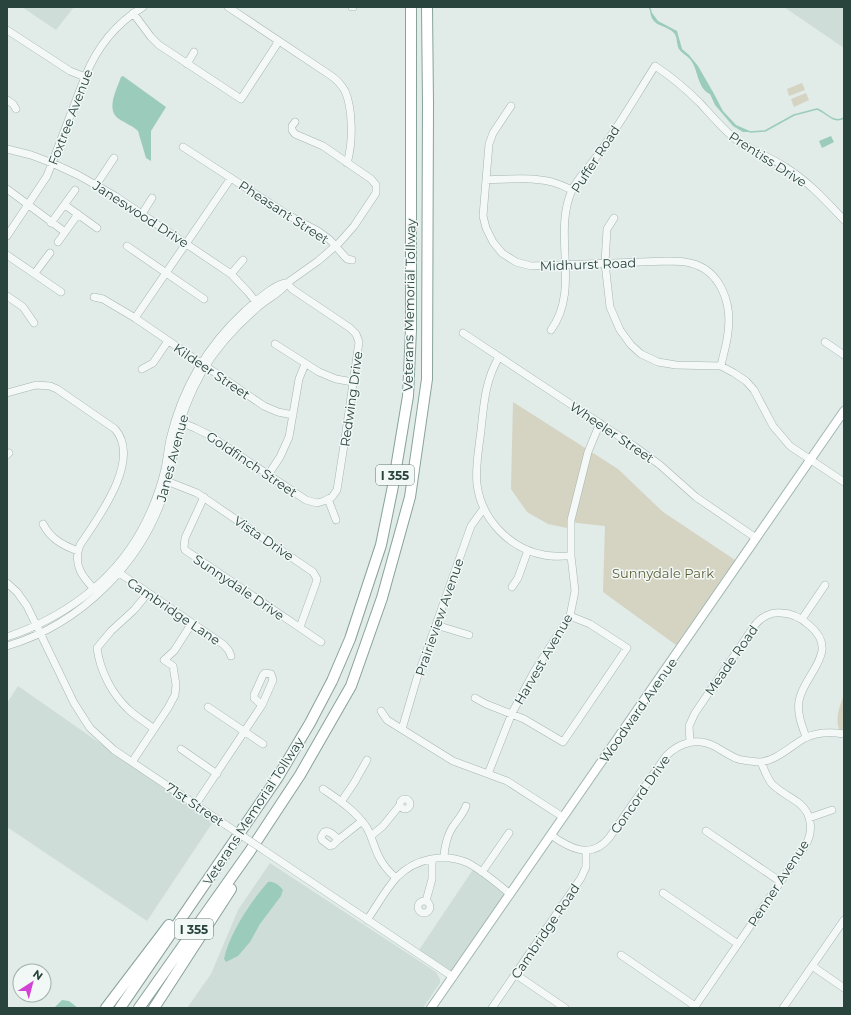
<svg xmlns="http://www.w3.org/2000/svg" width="851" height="1015" font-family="Montserrat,sans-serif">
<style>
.built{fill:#cfddd9}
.green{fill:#d5d3c2}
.water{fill:#9bccbb}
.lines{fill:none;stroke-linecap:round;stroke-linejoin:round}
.stream{stroke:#9bccbb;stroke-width:1.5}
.minor-casing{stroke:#a6b5b1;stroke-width:8}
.major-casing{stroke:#a0b7b1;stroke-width:10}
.highway-casing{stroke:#88a29c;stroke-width:12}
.minor{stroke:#f4f9f8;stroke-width:7}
.major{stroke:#fff;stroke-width:8}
.highway{stroke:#fff;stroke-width:10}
.minor-bridge-casing{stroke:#a6b5b1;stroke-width:8;stroke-linecap:butt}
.minor-bridge{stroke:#f4f9f8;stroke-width:7}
.labels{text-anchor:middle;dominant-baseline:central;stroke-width:3;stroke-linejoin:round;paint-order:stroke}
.shield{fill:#f1f8f6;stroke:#657974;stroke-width:1}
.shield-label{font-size:12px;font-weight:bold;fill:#29433d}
.street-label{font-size:13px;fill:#29433d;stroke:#f1f8f6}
.park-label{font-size:13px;fill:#5f5e36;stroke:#f1f8f6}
</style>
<rect width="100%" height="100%" fill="#e1ebe8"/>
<path class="built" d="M22 7H74L56 30Z
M784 7H844V48Z
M18 686 213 822 147 921 7 827V703Z
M270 863 436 972 440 979V983L423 1008H187L211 974 238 910Z
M476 865 509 889 451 971 419 950Z"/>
<path class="green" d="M802 83 805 90 789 96 787 89Z
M806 93 809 100 794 107 791 99Z
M513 402 618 469 663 512 735 560 676 645 603 592 605 526 568 522 567 528 548 524 527 512 511 489Z
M844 695V730L839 729C835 718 840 705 844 695Z"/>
<path class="water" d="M650 10 658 21 677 31 682 49 689 55 698 66 713 92 723 111 736 125 752 132H743L733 126 715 105 710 94C698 89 698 71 692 62 689 56 682 54 679 49 676 44 678 36 673 32 664 24 651 27 650 10Z
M123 76 166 107 151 131V161L146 158 138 131C133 126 125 123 119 119 105 110 117 89 121 77Z
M831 136 834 142 822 148 819 141Z
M268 882C274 881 279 885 283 890L281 896 260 924 250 942 238 956 226 962 224 959C229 934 251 901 268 882Z
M62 1000 69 1001 78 1008H54Z"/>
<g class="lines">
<path class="stream" d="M649 7 651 11
M750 132 765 131 794 115 817 109C826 112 833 124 844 118"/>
<defs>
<path id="minor" d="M228 7 330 75C336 79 341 84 345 91 353 109 353 144 347 163
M352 7H353
M133 13 151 37 159 45 241 99 279 41
M7 30 70 71 85 77
M187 64 194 52
M7 100 13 104 16 109
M511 106 493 133 489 144 483 216 486 228 493 242 502 253 516 262 531 266 668 261C675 261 683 261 690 263 721 270 732 304 728 332 727 344 723 355 721 366
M183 147 288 215 318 231 330 240 347 259 352 260
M7 149 31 155 52 163 78 175 115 196 231 274 249 293 258 305
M486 180C508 179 531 177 552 182 559 184 566 187 572 190
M96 185 114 158
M7 189 65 232
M65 205 97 228
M142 214 152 198
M614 218 607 229 605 263 610 307 620 330 631 345 641 354 658 362 676 365 721 366 734 373 746 381 754 390 773 426 790 446 844 482
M51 223 75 190
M7 236 47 176 85 77C97 47 115 24 143 7
M58 242 78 214
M127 246 204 299
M7 255 61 292
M35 273 50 253
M231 274 243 260
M7 296 23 307 34 323
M94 297 103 299 135 318 264 406 278 412 293 415
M135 318 231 178
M551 330C581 289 552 234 572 190 578 178 589 167 597 156 618 127 636 96 655 66 672 77 686 89 700 103 711 115 722 128 734 138 750 151 769 156 785 167 808 181 826 201 844 220
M463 333 634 446 660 465 696 497 756 538
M825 342 844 355
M275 344 319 372 336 379 353 382
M499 357C485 381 484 403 481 430 479 448 475 467 477 484 481 519 510 549 544 555 553 557 562 556 571 556
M142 369 153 363 168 341
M7 393 36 385 50 386 57 389 115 429C142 460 98 518 80 545 72 565 83 578 97 592
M178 421 195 428 209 435 306 500 317 503 324 501 332 497 337 490 344 445 359 342 356 334 350 328 292 289 287 283
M7 455 9 453
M268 475 280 457 289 437 299 379 305 364
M164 480 197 493 313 572 317 579 316 583 300 627
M204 497 185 538 184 547 185 550 321 642
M328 499 336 520
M43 524C51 539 62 545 78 551
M115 570 224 645 229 651 231 656
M7 583 17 592 27 606 74 703 90 728 114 750 226 825
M512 587 518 578 528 550
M148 593 134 610 111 631 97 648C100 671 112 694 128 709 136 717 146 722 154 729
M802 619 825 585
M436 625 469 635
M7 637C63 618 112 583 141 531 152 511 160 490 165 469 167 459 168 449 170 439 182 389 208 345 245 311 255 302 272 286 285 283
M7 646C81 624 144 562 166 487 170 472 173 456 176 440 181 416 190 393 202 372 216 348 235 327 257 308 266 299 280 294 287 283L318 261 339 243 354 226 376 193V185L371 179 323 146 295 134 292 130V126L295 122
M265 673 271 674 273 680 262 705 254 698V695L263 675Z
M475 698 486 704 524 719 563 742 627 648 590 624 570 616
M208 707 263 744
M381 711 387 720 453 761 507 781 563 817
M402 729 417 678 471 526 484 508
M690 741 689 726 695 713 755 625C761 617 771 612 781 613 792 613 801 618 809 625 842 652 803 674 799 701 797 714 802 726 806 737
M181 749 217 774
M132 762 168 708 175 695 176 685 173 666 164 660 174 651 192 623
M488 774 512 713 534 672 570 616 575 591 571 556V520L588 452 600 423
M323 789C339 800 356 811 367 828 372 837 374 847 379 857 383 865 389 872 396 878
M400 804a5 5 0 1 1 10 0a5 5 0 1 1-10 0Z
M341 802 354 783 367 760
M196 804 262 705
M809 818 832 810
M706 831 781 882
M551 835C569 848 591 860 609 838L666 756C680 742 698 737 716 747 723 751 730 756 738 759 744 761 752 761 759 762 775 762 792 745 805 738 817 732 831 732 844 734
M371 836 383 826 400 805
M338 840 333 845 330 846 322 840 321 837 324 832C330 830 335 836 338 840L362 821
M265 851 453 977
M444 858C444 847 448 833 454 825 459 818 463 814 466 806
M482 872 509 833
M663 893 738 944
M418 907a6 6 0 1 1 12 0a6 6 0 1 1-12 0Z
M426 901 432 879V859
M367 920C377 906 385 890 397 877 415 859 444 852 468 863 483 871 497 883 510 894
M621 955 695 1006
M812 966 844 988
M515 974 565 1008
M492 1008 581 878 586 867V850
M694 1008 805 846C813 833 813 815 800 804 791 797 780 792 772 784 767 778 764 769 761 762
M783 1008 844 920"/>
<path id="major" d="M431 1008 844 411"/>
<path id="highway" d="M106 1008 169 925
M120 1008 278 777 310 723 332 681 350 639 381 545 393 486 408 396 411 330V7
M139 1008 250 851 300 775 351 686 382 598 410 497 427 379 428 104 427 7
M154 1008 231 889"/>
</defs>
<use href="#minor" class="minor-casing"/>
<use href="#major" class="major-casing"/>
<use href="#highway" class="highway-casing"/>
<use href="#minor" class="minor"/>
<use href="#major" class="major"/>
<use href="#highway" class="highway"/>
<defs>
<path id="minor-bridge" d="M226 825 265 851"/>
</defs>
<use href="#minor-bridge" class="minor-bridge-casing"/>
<use href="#minor-bridge" class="minor-bridge"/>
</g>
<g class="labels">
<g class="shield">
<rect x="376" y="465" width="38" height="20" rx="3"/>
<rect x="175" y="919" width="38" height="20" rx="3"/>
</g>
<g class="shield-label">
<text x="395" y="475">I 355</text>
<text x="194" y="929">I 355</text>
</g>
<g class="street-label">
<text transform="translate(70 117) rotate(-69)">Foxtree Avenue</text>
<text transform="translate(595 159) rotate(-57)">Puffer Road</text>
<text transform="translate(768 159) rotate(33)">Prentiss Drive</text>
<text transform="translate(284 212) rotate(33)">Pheasant Street</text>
<text transform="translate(141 214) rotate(33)">Janeswood Drive</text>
<text transform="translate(588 264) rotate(-2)">Midhurst Road</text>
<text transform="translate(409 305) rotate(-89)">Veterans Memorial Tollway</text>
<text transform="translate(212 371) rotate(34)">Kildeer Street</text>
<text transform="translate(351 399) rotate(-82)">Redwing Drive</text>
<text transform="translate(612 432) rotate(34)">Wheeler Street</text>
<text transform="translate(172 458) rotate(-75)">Janes Avenue</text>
<text transform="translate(252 464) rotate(34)">Goldfinch Street</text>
<text transform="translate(264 538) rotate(34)">Vista Drive</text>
<text transform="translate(239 587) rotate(34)">Sunnydale Drive</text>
<text transform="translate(174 611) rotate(34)">Cambridge Lane</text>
<text transform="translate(439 617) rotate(-71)">Prairieview Avenue</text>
<text transform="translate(543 659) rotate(-60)">Harvest Avenue</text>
<text transform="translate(731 660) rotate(-55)">Meade Road</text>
<text transform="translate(638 710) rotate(-55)">Woodward Avenue</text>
<text transform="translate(640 794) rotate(-55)">Concord Drive</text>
<text transform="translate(195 804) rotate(34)">71st Street</text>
<text transform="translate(253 811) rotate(-57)">Veterans Memorial Tollway</text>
<text transform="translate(778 883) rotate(-57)">Penner Avenue</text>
<text transform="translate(545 931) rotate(-56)">Cambridge Road</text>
</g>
<g class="park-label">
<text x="663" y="573">Sunnydale Park</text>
</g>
</g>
<rect width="851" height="1015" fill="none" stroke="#29433d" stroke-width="16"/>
<g transform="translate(32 983) rotate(36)"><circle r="19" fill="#f1f8f6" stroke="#a1b0ac"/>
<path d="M0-3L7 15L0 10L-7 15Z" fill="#d342d4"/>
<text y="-6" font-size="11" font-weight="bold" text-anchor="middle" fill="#29433d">N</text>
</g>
</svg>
